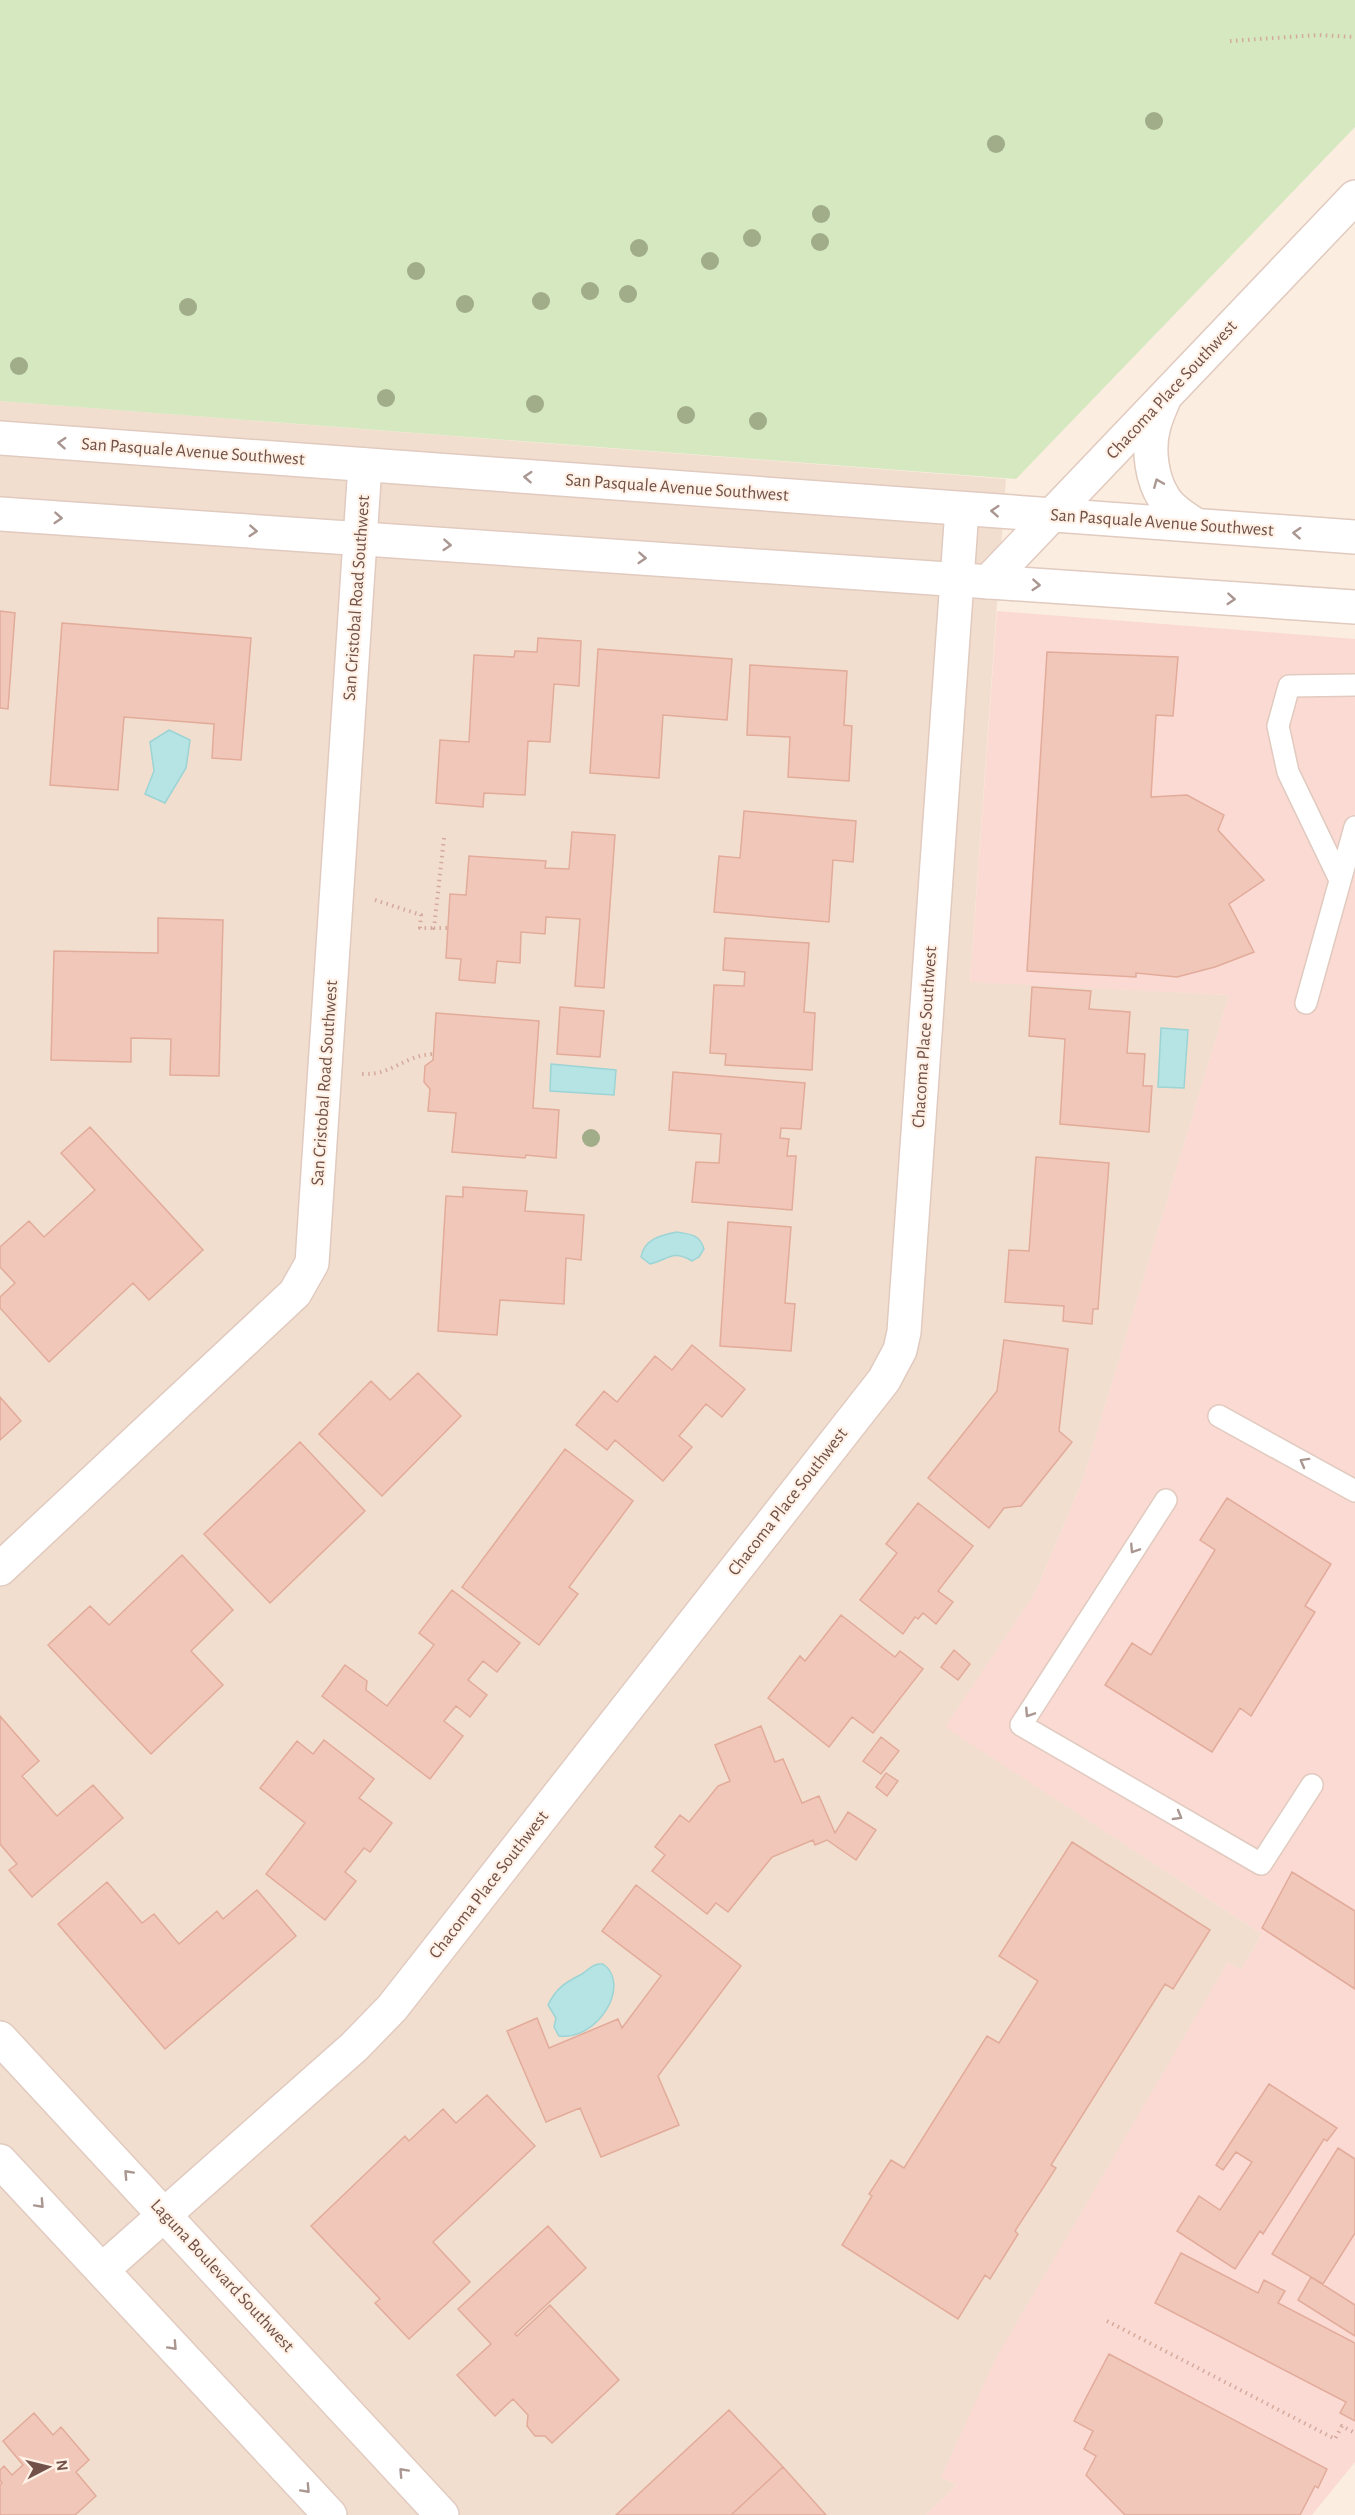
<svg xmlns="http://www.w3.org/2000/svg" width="1355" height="2515" font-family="'Alegreya Sans',sans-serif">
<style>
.residential{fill:#f2decf}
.commercial{fill:#fbdad4}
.green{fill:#d5e8c0}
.water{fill:#b6e3e3;stroke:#9cd4d5;stroke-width:1.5}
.building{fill:#f0c7b9;stroke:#e2ab9a;stroke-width:1.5}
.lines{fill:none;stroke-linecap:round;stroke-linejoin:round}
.service-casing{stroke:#e1cabf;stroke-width:24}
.minor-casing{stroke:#e1cabf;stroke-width:36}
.tertiary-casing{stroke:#e1cabf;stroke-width:36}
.path{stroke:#d4aa9c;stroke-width:4;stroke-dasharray:1.5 4.5;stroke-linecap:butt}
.service{stroke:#fff;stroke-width:21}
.minor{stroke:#fff;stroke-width:33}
.tertiary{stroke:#fff;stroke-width:33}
.tree{fill:#a1ac89}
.oneway{stroke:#aa9791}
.labels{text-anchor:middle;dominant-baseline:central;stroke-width:4.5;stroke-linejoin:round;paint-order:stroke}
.street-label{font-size:18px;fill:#715148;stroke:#fff1e6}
</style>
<rect width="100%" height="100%" fill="#fbede0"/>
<path class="residential" d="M0 401 1006 479 970 981 1229 995 1083 1479 1036 1591 946 1727 1262 1934 1241 1970 1228 1962 941 2477 957 2485 926 2515H0Z"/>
<path class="commercial" d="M997 611 1355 639V2462L1312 2515H926L957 2485 941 2477 996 2358 1228 1962 1241 1970 1262 1934 945 1727 1036 1591 1083 1479 1229 995 970 982Z"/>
<path class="green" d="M0 0H1355V127L1016 479 0 401Z"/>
<path class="water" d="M169 730 190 740 186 768 165 803 145 794 154 771 150 742Z
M1161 1028 1188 1030 1184 1088 1158 1087Z
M551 1064 616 1070 614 1095 550 1091Z
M677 1232C691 1234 700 1235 704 1249L699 1257 692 1261C672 1249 668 1260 650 1264L641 1257C644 1239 661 1235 677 1232Z
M603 1964C632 1984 598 2041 559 2036L554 2027 556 2018 548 2005C556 1988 566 1982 582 1974 590 1969 593 1963 603 1964Z"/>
<path class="building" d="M0 611 15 613 8 709 0 708Z
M62 623 251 638 241 760 212 758 214 724 124 717 118 790 50 785Z
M538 638 581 641 579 686 554 684 550 742 528 741 525 795 484 793 483 807 436 803 440 740 469 742 474 655 514 657 515 651 537 652Z
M598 649 732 659 727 720 663 715 659 778 590 773Z
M1047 652 1178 657 1173 716 1156 715 1151 797 1187 795 1224 815 1218 830 1264 880 1229 904 1254 952 1215 967 1177 977 1136 973V977L1027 971Z
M750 665 847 671 844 725 852 726 849 781 788 777 790 737 747 735Z
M744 811 856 821 853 862 833 860 829 922 714 912 719 856 740 858Z
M572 832 615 835 604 988 575 986 580 919 546 917 545 934 521 932 520 963 497 961 495 983 459 980 461 959 446 958 450 894 466 895 469 856 546 861 545 868 569 869Z
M158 918 223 920 219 1076 170 1075 171 1039 131 1038V1062L51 1060 54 951 158 953Z
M725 938 809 943 804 1012 815 1013 812 1070 725 1065 726 1054 710 1053 714 985 744 986 745 972 723 970Z
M1032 987 1091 991 1089 1009 1130 1012 1127 1053 1145 1054 1143 1086H1152L1149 1132 1060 1124 1065 1039 1029 1036Z
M560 1007 604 1011 600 1057 557 1054Z
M436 1013 539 1021 533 1108 559 1110 556 1158 526 1155 525 1158 452 1152 456 1113 428 1111 430 1089 424 1082 425 1066 433 1060Z
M673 1072 805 1083 801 1129 781 1128 780 1138 789 1139 787 1156H796L792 1210 692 1202 696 1162 719 1163 721 1134 669 1130Z
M90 1127 203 1250 149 1300 133 1283 49 1362 0 1308V1297L15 1283 0 1267V1247L29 1221 44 1237 95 1190 61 1153Z
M1036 1157 1109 1163 1098 1309H1093L1092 1324 1063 1321 1064 1306 1005 1302 1009 1250 1029 1251Z
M463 1187 527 1191 525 1211 584 1215 581 1260 566 1258 564 1304 500 1300 497 1335 438 1331 446 1196 463 1197Z
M728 1222 791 1227 785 1303 795 1304 791 1351 720 1346Z
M1004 1340 1068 1349 1059 1431 1072 1442 1021 1506 1004 1508 989 1528 928 1478 997 1391Z
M692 1345 745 1389 722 1417 706 1404 679 1436 692 1447 663 1481 615 1440 607 1450 576 1425 604 1391 617 1402 655 1356 672 1370Z
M418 1373 461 1416 382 1496 319 1434 371 1381 390 1400Z
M0 1397 21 1421 0 1440Z
M300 1442 365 1511 270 1603 204 1534Z
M565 1449 633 1501 569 1587 578 1594 539 1645 462 1587Z
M1227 1498 1331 1564 1305 1606 1315 1612 1251 1716 1240 1708 1212 1752 1105 1685 1132 1643 1151 1655 1215 1550 1200 1540Z
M918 1503 973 1546 938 1591 953 1602 936 1624 923 1613 918 1619 915 1617 903 1634 860 1600 897 1553 886 1544Z
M182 1555 233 1610 191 1651 223 1685 151 1754 48 1645 90 1606 109 1625Z
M452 1590 520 1643 497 1672 483 1661 468 1680 487 1695 470 1717 456 1706 444 1721 463 1736 430 1779 322 1696 345 1665 367 1681 366 1690 387 1706 434 1645 419 1633Z
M841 1615 895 1657 900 1651 923 1669 873 1733 852 1717 829 1747 768 1698 800 1656 805 1661Z
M954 1650 970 1664 958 1680 941 1667Z
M0 1716 39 1761 22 1776 57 1816 93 1785 123 1818 32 1897 9 1870 17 1864 0 1844Z
M761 1726 775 1762 783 1759 802 1803 819 1796 835 1833 848 1812 876 1830 856 1860 827 1840 815 1845 813 1840 772 1857 728 1912 716 1903 707 1914 652 1871 665 1855 655 1847 680 1815 689 1822 718 1786 730 1781 715 1745Z
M881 1737 899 1751 881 1774 863 1761Z
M324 1740 374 1779 359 1798 392 1823 370 1852 364 1848 345 1872 356 1881 325 1920 266 1874 305 1823 260 1788 297 1741 313 1754Z
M886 1773 898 1781 887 1796 876 1787Z
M1072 1842 1210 1930 1173 1989 1165 1984 1051 2165 1056 2168 1015 2231 1018 2234 990 2279 985 2275 958 2319 842 2245 872 2196 869 2194 891 2160 904 2168 987 2036 999 2043 1038 1981 999 1956Z
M1292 1872 1355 1911V1989L1262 1928Z
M107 1882 142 1923 154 1914 179 1944 217 1911 223 1919 257 1890 296 1936 165 2049 58 1924Z
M636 1885 741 1966 658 2076 679 2125 601 2157 580 2108 546 2122 507 2031 537 2018 549 2048 618 2019 622 2028 661 1976 602 1931Z
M1269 2084 1337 2128 1327 2141 1324 2139 1263 2234 1260 2231 1235 2269 1177 2231 1199 2196 1220 2210 1252 2162 1236 2152 1223 2170 1216 2165Z
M487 2095 535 2146 433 2242 470 2282 409 2339 375 2303 380 2299 311 2226 405 2136 409 2141 443 2109 456 2123Z
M1338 2148 1355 2159V2233L1323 2284 1272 2254Z
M548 2226 586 2268 515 2334 517 2336 550 2305 619 2380 552 2443 545 2436H535L527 2426 528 2415 513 2399 495 2416 457 2375 491 2344 458 2309Z
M1181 2253 1258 2293 1264 2280 1285 2291 1278 2303 1355 2343V2421L1340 2413 1346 2402 1155 2303Z
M1311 2277 1355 2305V2336L1298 2300Z
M1109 2354 1327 2469 1318 2488 1315 2486 1300 2515H1125L1086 2475 1096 2456 1084 2449 1093 2431 1074 2421Z
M729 2410 783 2467 731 2515H616Z
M34 2413 53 2435 61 2427 89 2460 76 2472 96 2496 75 2515H0V2485L2 2483 0 2480V2470L4 2466 12 2475 23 2465 3 2441Z
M783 2467 826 2515H731Z"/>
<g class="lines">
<defs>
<path id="service" d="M1340 880 1288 772 1278 726 1289 686 1355 685
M1306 1003 1355 827
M1219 1416 1355 1491
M1166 1500 1021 1725 1261 1864 1312 1785"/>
<path id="minor" d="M988 582 1355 197
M0 1569 295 1293 312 1263 365 465
M102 2270 354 2047 392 2008 884 1380 900 1350 904 1332 962 509"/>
<path id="tertiary" d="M1164 399C1160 409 1155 419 1153 430 1148 451 1152 480 1164 498 1171 510 1185 518 1196 525
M0 438 1355 537
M0 514 1355 607
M0 2038 442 2515
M0 2161 330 2515"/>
</defs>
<use href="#service" class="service-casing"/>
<use href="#minor" class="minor-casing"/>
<use href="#tertiary" class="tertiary-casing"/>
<path class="path" d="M1230 41 1318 35 1355 37
M444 838 434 928H448
M375 900 421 915 420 928H434
M362 1074C394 1075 402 1056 433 1054
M1107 2321 1335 2439 1342 2426 1355 2433"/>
<use href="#service" class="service"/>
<use href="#minor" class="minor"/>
<use href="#tertiary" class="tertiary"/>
</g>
<g class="tree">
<circle cx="1154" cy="121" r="9"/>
<circle cx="996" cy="144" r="9"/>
<circle cx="821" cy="214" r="9"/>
<circle cx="752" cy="238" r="9"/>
<circle cx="820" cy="242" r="9"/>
<circle cx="639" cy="248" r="9"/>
<circle cx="710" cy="261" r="9"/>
<circle cx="416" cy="271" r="9"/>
<circle cx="590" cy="291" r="9"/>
<circle cx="628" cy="294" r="9"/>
<circle cx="541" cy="301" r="9"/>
<circle cx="465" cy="304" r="9"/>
<circle cx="188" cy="307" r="9"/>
<circle cx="19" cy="366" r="9"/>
<circle cx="386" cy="398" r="9"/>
<circle cx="535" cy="404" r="9"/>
<circle cx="686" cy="415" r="9"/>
<circle cx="758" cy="421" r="9"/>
<circle cx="591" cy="1138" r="9"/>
</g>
<defs><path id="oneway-chevron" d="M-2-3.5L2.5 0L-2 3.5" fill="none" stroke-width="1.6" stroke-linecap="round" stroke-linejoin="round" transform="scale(1.5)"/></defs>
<g class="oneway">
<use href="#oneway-chevron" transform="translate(62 443) rotate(-176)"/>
<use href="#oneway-chevron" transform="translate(528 477) rotate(-176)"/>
<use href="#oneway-chevron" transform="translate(1158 483) rotate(-112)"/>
<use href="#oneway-chevron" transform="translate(995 511) rotate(-176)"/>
<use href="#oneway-chevron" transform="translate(58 518) rotate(4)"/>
<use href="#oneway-chevron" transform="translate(253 531) rotate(4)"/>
<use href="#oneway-chevron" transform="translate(1297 533) rotate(-176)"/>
<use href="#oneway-chevron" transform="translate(447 545) rotate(4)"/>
<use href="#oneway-chevron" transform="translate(642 558) rotate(4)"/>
<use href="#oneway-chevron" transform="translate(1036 585) rotate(4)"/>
<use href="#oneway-chevron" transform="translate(1231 599) rotate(4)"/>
<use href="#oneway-chevron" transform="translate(1304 1462) rotate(-151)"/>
<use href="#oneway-chevron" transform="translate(1134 1549) rotate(123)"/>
<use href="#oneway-chevron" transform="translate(1029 1713) rotate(123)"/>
<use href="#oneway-chevron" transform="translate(1178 1816) rotate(30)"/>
<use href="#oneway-chevron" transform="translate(128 2174) rotate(-133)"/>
<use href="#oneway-chevron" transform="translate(40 2204) rotate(47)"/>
<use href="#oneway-chevron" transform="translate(173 2346) rotate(47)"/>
<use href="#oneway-chevron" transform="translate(403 2472) rotate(-133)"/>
<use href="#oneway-chevron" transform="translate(306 2489) rotate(47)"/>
</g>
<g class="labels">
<g class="street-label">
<text transform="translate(1172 390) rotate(-47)">Chacoma Place Southwest</text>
<text transform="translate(193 452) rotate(4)">San Pasquale Avenue Southwest</text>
<text transform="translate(677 488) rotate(4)">San Pasquale Avenue Southwest</text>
<text transform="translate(1162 523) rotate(4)">San Pasquale Avenue Southwest</text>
<text transform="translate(357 598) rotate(-86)">San Cristobal Road Southwest</text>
<text transform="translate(925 1037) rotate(-86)">Chacoma Place Southwest</text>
<text transform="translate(325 1083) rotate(-86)">San Cristobal Road Southwest</text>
<text transform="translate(788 1502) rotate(-52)">Chacoma Place Southwest</text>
<text transform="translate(489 1885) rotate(-52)">Chacoma Place Southwest</text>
<text transform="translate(222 2276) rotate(47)">Laguna Boulevard Southwest</text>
</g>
</g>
<g transform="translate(48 2467) rotate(83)" stroke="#fff1e6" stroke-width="4.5" paint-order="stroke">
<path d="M0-4.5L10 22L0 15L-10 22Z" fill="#715148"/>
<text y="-9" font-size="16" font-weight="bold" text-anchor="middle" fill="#715148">N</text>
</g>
</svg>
